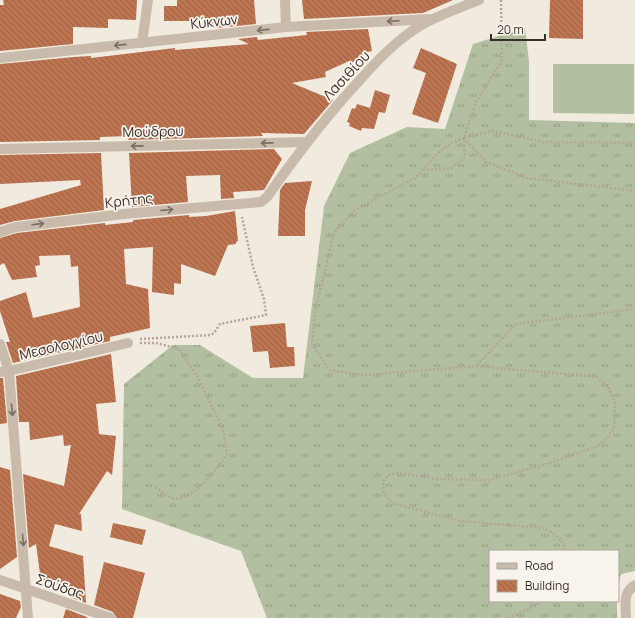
<svg xmlns="http://www.w3.org/2000/svg" width="635" height="618" font-family="Manrope,sans-serif">
<style>
.grass{fill:url(#grass-tufts)}
.pitch{fill:#b2bfa0}
.building{fill:url(#building-back-hatch)}
.lines{fill:none;stroke-linecap:round;stroke-linejoin:round}
.path{stroke:#b4a596;stroke-width:2.5;stroke-dasharray:2 2;stroke-linecap:butt}
.minor{stroke:#c8bbab;stroke-width:10}
.oneway{stroke:#786e64}
.labels{text-anchor:middle;dominant-baseline:central;stroke-width:3.5;stroke-linejoin:round;paint-order:stroke}
.street-label{font-size:14px;fill:#372f2a;stroke:#f9f4eb}
</style>
<defs>
<pattern id="grass-tufts" width="24" height="20" patternUnits="userSpaceOnUse"><rect width="24" height="20" fill="#b2bfa0"/><path d="M3 7l-1-3M5 7V3M7 7l1-3M15 17l-1-3M17 17v-4M19 17l1-3" fill="none" stroke="#929c83"/></pattern>
<pattern id="building-back-hatch" width="6" height="6" patternUnits="userSpaceOnUse"><rect width="6" height="6" fill="#bd7451"/><path d="M-1 5l2 2M0 0l6 6M5-1l2 2" fill="none" stroke="#9a6043"/></pattern>
</defs>
<rect width="100%" height="100%" fill="#f1eadf"/>
<path class="grass" d="M525 28 529 61V120L635 123V571L621 574 618 586V551H490V601H617V618H267L241 551 122 509 124 384 173 345H200L253 378H303L324 206 350 153 407 127 445 129 473 44Z"/>
<path class="pitch" d="M553 64H634V114L553 113Z"/>
<path class="building" d="M3 0H137L136 20 108 19V28L73 27V44L0 51V5H4Z
M177 0H254L256 24 217 28 203 21H164V6H177Z
M302 0H453L423 13 304 19Z
M550 0H583V39L549 38Z
M368 29 372 51 362 53 363 58 350 63 349 61 325 72 326 77 292 83 333 100 304 134 261 133 263 136 128 140V136L100 137V140L0 142V64L74 57 91 56V58L175 48V50L249 44 238 39 257 37 258 40 307 35 306 32Z
M421 48 457 64 438 123 412 114 426 73 413 68Z
M375 90 390 95 385 113 379 112 374 129 362 128 361 131 349 126 350 123 347 122 352 108 355 109 357 104 370 108Z
M274 149 282 159 264 190 233 192 234 198 221 199 220 175 186 176 188 202 132 207 129 153Z
M101 153 104 210 15 221 0 225V209L81 185 80 180 0 184V155Z
M312 181 305 210V236H278L280 190 285 183Z
M235 211 238 241 236 242V244L228 245 215 276 181 264V284L174 283V295L152 292 153 247 124 249 126 284 148 289 150 328 110 337V341L13 363 6 342H10L0 311V301L26 292 33 318 80 307 78 266 71 267 70 255 39 256 40 265 35 266 37 277 12 280 4 263 0 265V238L17 233 105 223V225L133 222V220L189 215V217L206 216Z
M285 323 287 347H294L295 366 270 368 268 351 253 352 250 326Z
M111 354 116 402 96 404 99 434 116 436 112 475 107 471 79 514H81L82 531 55 524 49 546 83 556 86 603 70 597 74 588 41 581 36 544 29 548 23 474 64 486 71 445 64 446 63 435 30 440 29 422H19L16 376Z
M0 378H3L7 423 0 424Z
M0 467 10 470 17 557 0 569Z
M113 523 146 530 142 545 110 537Z
M104 562 145 573 133 618H117L113 612 94 605Z
M0 594 20 601 21 607 16 618H0Z
M66 609 87 617V618H63Z"/>
<g class="lines">
<path class="path" d="M501 0 502 61 476 102 464 138 493 131 543 142 635 143
M464 138 452 143 439 152 415 178 355 210 334 233 315 312 312 344 329 370 364 375 476 366 597 377 609 389 615 403 614 428 607 438 598 446 547 464 489 480 435 479 398 473 388 475 383 482 384 494 392 503 460 521 544 528C553 533 564 539 565 551
M464 138 486 162 527 178 635 191
M423 170 452 168 465 157 464 139
M140 339 211 335 214 333 220 324 266 315 264 299 253 267 242 217
M140 343H156L179 349 198 378 223 429 227 454C218 468 192 502 173 498 167 496 159 490 154 486
M477 365 516 324 635 309
M508 618 530 609 542 601"/>
<path class="minor" d="M285 0 286 27
M142 43 148 0
M0 58 286 27 430 19
M0 149 306 142
M0 232 16 227 124 214 261 202 267 197C296 156 325 117 360 80 374 64 390 47 408 34 429 18 455 10 479 0
M0 344 9 371 28 618
M0 372 9 371 128 343
M0 580 111 618
M626 618C626 605 622 593 635 585"/>
</g>
<defs><path id="oneway-shaft" d="M-6 0H5M1.5-3L5.5 0L1.5 3" fill="none" stroke-width="1.6" stroke-linecap="round" stroke-linejoin="round"/></defs>
<g class="oneway">
<use href="#oneway-shaft" transform="translate(393 21) rotate(177)"/>
<use href="#oneway-shaft" transform="translate(263 30) rotate(174)"/>
<use href="#oneway-shaft" transform="translate(120 45) rotate(174)"/>
<use href="#oneway-shaft" transform="translate(267 143) rotate(179)"/>
<use href="#oneway-shaft" transform="translate(137 146) rotate(179)"/>
<use href="#oneway-shaft" transform="translate(167 210) rotate(-5)"/>
<use href="#oneway-shaft" transform="translate(38 224) rotate(-7)"/>
<use href="#oneway-shaft" transform="translate(12 410) rotate(85)"/>
<use href="#oneway-shaft" transform="translate(23 540) rotate(85)"/>
</g>
<g class="labels">
<g class="street-label">
<text transform="translate(214 21) rotate(-6)">Κύκνων</text>
<text transform="translate(346 75) rotate(-47)">Λασιθίου</text>
<text transform="translate(153 131) rotate(-1)">Μούδρου</text>
<text transform="translate(129 200) rotate(-6)">Κρήτης</text>
<text transform="translate(61 345) rotate(-13)">Μεσολογγίου</text>
<text transform="translate(60 586) rotate(19)">Σούδας</text>
</g>
</g>
<rect x="489" y="550" width="130" height="52" fill="#f9f4eb" stroke="#aba59e"/>
<rect x="497" y="563" width="20" height="6" fill="#c8bbab" stroke="#aba59e"/>
<text x="525" y="570" font-size="12" fill="#372f2a">Road</text>
<rect x="497" y="580" width="20" height="12" fill="url(#building-back-hatch)" stroke="#aba59e"/>
<text x="525" y="590" font-size="12" fill="#372f2a">Building</text>
<path d="M491 34v6h54v-6" fill="none" stroke="#372f2a" stroke-width="2"/>
<text x="497" y="34" font-size="12" fill="#372f2a" stroke="#f9f4eb" stroke-width="3" paint-order="stroke">20 m</text>
</svg>
